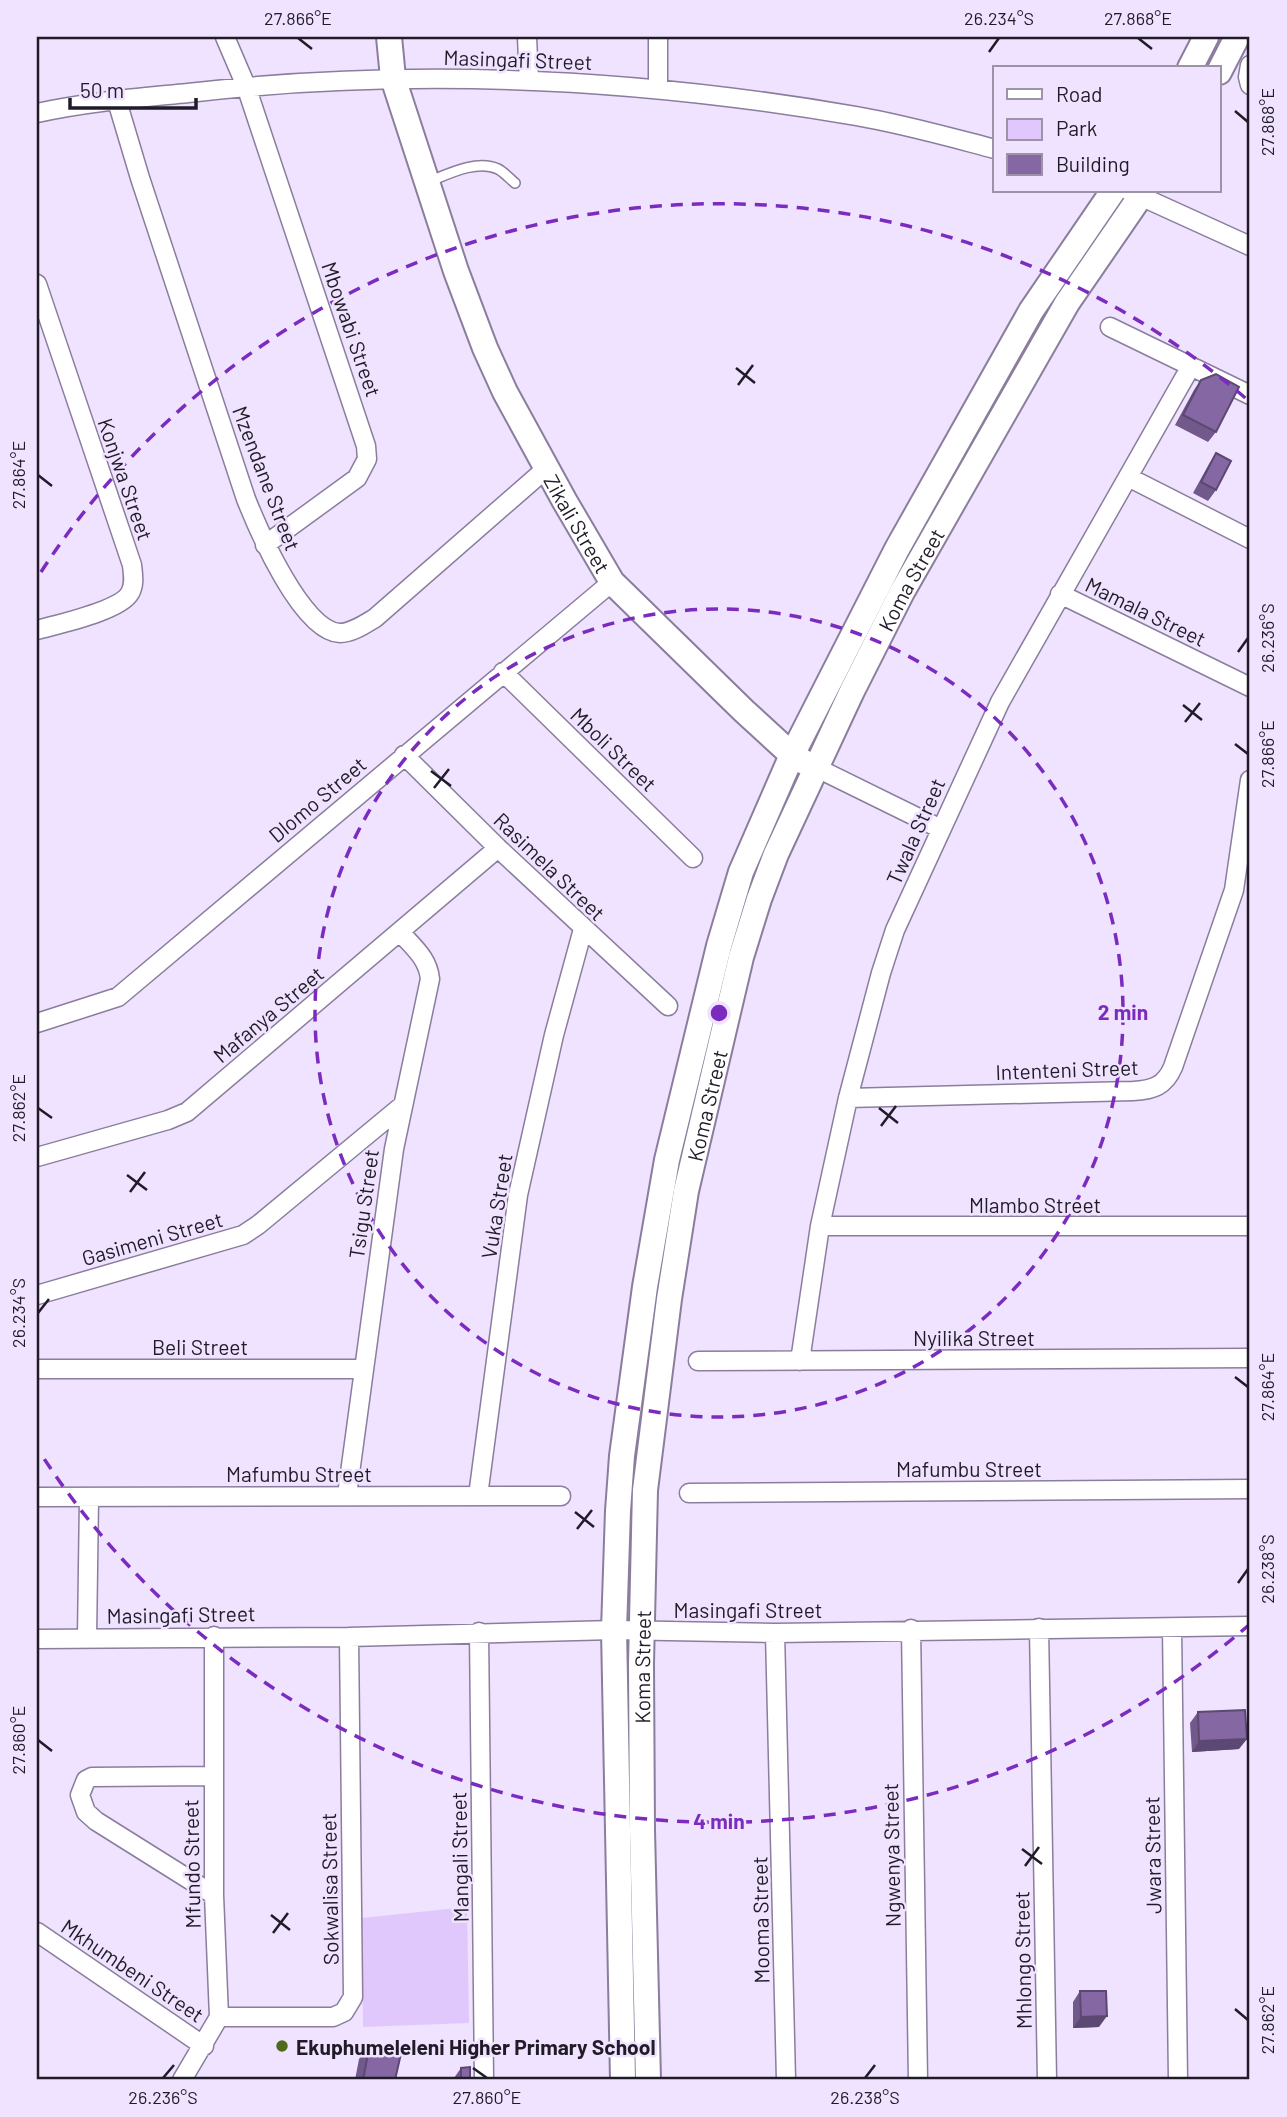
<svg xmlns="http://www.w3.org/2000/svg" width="1287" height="2117" font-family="Barlow,sans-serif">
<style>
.green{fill:#e0c8fd}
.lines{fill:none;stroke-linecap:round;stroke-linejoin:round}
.lane-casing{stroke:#8b7d9d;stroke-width:12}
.street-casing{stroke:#8b7d9d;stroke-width:21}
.secondary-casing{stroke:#8b7d9d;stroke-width:28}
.lane{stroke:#fff;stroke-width:9}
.street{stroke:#fff;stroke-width:18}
.secondary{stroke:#fff;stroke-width:24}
.wall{fill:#72598c}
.shaded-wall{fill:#5c4872}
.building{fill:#8467a3;stroke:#5c4872;stroke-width:2}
.ticks{fill:none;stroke:#211b27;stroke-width:2.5}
.ring{fill:none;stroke:#7b2cbf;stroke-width:3.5;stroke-dasharray:12 9}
.poi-dot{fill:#50691a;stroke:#efe3ff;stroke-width:2.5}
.labels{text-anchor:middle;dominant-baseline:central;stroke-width:5;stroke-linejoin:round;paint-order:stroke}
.street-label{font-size:21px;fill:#211b27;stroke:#efe3ff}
.poi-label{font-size:21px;font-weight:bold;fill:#211b27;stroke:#efe3ff;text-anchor:start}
.centre{fill:#7b2cbf;stroke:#efe3ff;stroke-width:3.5}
.ring-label{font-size:21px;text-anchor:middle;font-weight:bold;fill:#7b2cbf;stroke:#efe3ff;stroke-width:5;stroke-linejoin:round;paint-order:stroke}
.neatline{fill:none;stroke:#211b27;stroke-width:2.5}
.ticks-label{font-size:18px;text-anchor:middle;fill:#211b27}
</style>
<rect width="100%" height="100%" fill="#efe3ff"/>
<path class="green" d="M467 1907 469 2023 363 2027 362 1918Z"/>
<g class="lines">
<defs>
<path id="lane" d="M428 182C448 174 477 159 498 169 504 172 510 179 515 183"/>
<path id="street" d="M225 37 246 86 366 446 367 459 357 478 265 545
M527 37 529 80
M658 37V88
M1250 65 1248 77 1250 85
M117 101 140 178 246 499C258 529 302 632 340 633 352 633 365 624 375 618L548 467
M37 113C86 102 138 98 188 93 411 67 636 78 856 116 903 124 949 137 995 149
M1129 191 1250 246
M37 284 132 565C133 575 135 584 130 593 120 611 58 624 37 630
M1110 327 1250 395
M1128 477 1250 539
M1060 594 1250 687
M503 672 693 858
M404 755 498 848 668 1006
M817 768 941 829
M37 1023 118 997 612 582
M848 1098 1133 1091C1153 1090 1165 1086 1173 1067L1234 890 1250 780
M37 1157 168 1120 187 1112 498 848
M820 1226H1250
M37 1295 243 1235 258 1225 403 1105
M698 1361 1250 1358
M800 1361 820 1226 848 1098 881 973 895 930 1000 702 1191 366
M37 1369H363
M689 1493 1250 1489
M347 1495 394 1149 430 979C428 958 413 947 400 932
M478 1496 518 1195 554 1035 583 929
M37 1497 561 1496
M1039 1628 1047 2080
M1172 1628 1178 2080
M911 1629 918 2080
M479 1632 484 2080
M775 1633 786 2080
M87 1638 89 1498
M37 1639 349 1637 614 1630 775 1633 1250 1626
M212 1776 92 1777 86 1780 80 1795 86 1812 96 1821 214 1895
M37 1932 204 2046
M219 2017H333L344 2012 353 1997 349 1637
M182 2080 219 2017 214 1895V1636"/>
<g id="secondary">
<path id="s1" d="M389 37 393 78 456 271 485 348 505 392 564 500 612 582 744 711 792 755 804 762"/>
<path d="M1190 68 1206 37"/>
<path d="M1219 72 1237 37"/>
<path d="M623 2080 614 1630 618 1511 622 1456 645 1287 667 1160 719 946 741 872 792 755 897 549 1031 311 1113 191"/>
<path id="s2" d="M648 2080 642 1830 641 1664 645 1490 669 1299 686 1191 741 957 759 899 776 854 852 691 902 592 1067 303 1144 191"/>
</g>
</defs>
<use href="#lane" class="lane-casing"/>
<use href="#street" class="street-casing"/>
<use href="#secondary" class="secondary-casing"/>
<use href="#lane" class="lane"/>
<use href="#street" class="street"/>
<use href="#secondary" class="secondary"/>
</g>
<path class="wall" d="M1201 380 1216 432 1208 442 1175 425 1194 390Z
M1216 453V490L1208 501 1193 493 1209 464Z
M1198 1712 1239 1749 1192 1752 1190 1723Z
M1080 1991 1099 2027 1073 2028V2002Z
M370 2043 395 2080H355L359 2059Z
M461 2068 470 2080H454V2078Z"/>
<path class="shaded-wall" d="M1247 1739 1239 1749 1192 1752 1199 1741Z
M1107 2016 1099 2027 1073 2028 1081 2017Z"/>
<path class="building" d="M1216 374 1239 387 1216 432 1183 415 1201 380Z
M1216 453 1231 461 1216 490 1201 482Z
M1245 1710 1247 1739 1199 1741 1198 1712Z
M1080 1991H1106L1107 2016 1081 2017Z
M370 2043 402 2049 395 2080H363Z
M470 2067V2080H461V2068Z"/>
<path class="ticks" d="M298 38 312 49M1138 38 1152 49M989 52 999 38M1235 111 1248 122M736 368 755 383M738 385 753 365M38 475 52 486M1238 652 1248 638M1183 705 1202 720M1185 722 1200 703M1235 744 1248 754M431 771 451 786M434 788 449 769M38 1108 52 1118M879 1108 898 1123M881 1126 896 1106M127 1175 147 1190M130 1192 145 1172M38 1313 49 1299M1235 1377 1248 1387M575 1512 594 1527M577 1529 592 1510M1238 1583 1248 1569M38 1740 52 1751M1022 1849 1042 1864M1025 1866 1039 1847M271 1915 290 1930M273 1933 288 1913M1235 2009 1248 2020M473 2068 487 2078M163 2078 174 2065M865 2078 875 2065"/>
<g class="ring">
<circle cx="719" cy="1013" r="404"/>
<path d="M1250 1624A809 809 0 0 1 41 1454M41 572A809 809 0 0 1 1250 402"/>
</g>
<circle class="poi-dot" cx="282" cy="2046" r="7"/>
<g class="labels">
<g class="street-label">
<text transform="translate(518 59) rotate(2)">Masingafi Street</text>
<text transform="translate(352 329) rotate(71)">Mbowabi Street</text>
<text transform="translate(267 478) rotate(69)">Mzendane Street</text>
<text transform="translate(126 479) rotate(71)">Konjwa Street</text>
<text stroke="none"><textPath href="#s1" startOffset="525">Zikali Street</textPath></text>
<text stroke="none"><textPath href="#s2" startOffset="1547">Koma Street</textPath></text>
<text transform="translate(1146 611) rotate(26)">Mamala Street</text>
<text transform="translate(614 749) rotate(44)">Mboli Street</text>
<text transform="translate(317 799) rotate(-40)">Dlomo Street</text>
<text transform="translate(915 831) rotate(-66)">Twala Street</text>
<text transform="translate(550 866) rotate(44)">Rasimela Street</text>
<text transform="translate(268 1014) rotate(-40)">Mafanya Street</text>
<text transform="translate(1067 1069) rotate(-2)">Intenteni Street</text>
<text stroke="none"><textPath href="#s2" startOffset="980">Koma Street</textPath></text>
<text transform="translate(363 1204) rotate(-82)">Tsigu Street</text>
<text x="1035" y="1204">Mlambo Street</text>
<text transform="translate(496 1206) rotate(-81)">Vuka Street</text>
<text transform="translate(152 1238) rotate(-16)">Gasimeni Street</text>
<text x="974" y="1337">Nyilika Street</text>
<text x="200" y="1346">Beli Street</text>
<text x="969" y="1468">Mafumbu Street</text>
<text x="299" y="1473">Mafumbu Street</text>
<text x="748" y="1609">Masingafi Street</text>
<text transform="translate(181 1614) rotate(-1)">Masingafi Street</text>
<text stroke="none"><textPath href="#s2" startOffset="413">Koma Street</textPath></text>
<text transform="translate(891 1855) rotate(-91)">Ngwenya Street</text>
<text transform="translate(1152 1855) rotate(-91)">Jwara Street</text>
<text transform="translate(459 1857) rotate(-91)">Mangali Street</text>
<text transform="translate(191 1864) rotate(-91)">Mfundo Street</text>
<text transform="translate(329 1889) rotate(-91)">Sokwalisa Street</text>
<text transform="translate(760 1920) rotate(-91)">Mooma Street</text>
<text transform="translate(1022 1960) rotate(-91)">Mhlongo Street</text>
<text transform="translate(133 1970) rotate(34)">Mkhumbeni Street</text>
</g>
<g class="poi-label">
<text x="296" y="2046">Ekuphumeleleni Higher Primary School</text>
</g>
</g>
<circle cx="719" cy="1013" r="10" class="centre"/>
<g class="ring-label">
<text x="1123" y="1020">2 min</text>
<text x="719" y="1829">4 min</text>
</g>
<rect width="1287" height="2117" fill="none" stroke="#efe3ff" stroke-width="77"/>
<rect x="993" y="66" width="228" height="126" fill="#efe3ff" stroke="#9d93a9" stroke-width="2"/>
<rect x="1007" y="89" width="35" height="10" fill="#ffffff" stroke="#9d93a9" stroke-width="2"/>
<text x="1056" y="102" font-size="21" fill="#211b27">Road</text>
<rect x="1007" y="119" width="35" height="21" fill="#e0c8fd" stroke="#9d93a9" stroke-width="2"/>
<text x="1056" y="136" font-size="21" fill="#211b27">Park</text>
<rect x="1007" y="154" width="35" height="21" fill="#8467a3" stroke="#9d93a9" stroke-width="2"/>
<text x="1056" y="172" font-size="21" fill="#211b27">Building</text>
<path d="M70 98v10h126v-10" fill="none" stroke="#211b27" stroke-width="3.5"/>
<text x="80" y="98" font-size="21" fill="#211b27" stroke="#efe3ff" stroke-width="5" paint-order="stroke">50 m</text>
<rect x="38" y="38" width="1210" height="2040" class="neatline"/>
<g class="ticks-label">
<text x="298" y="25">27.866°E</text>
<text x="999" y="25">26.234°S</text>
<text x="1138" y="25">27.868°E</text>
<text transform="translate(1268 122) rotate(-90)" y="6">27.868°E</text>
<text transform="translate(19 475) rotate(-90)" y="6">27.864°E</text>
<text transform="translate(1268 638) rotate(-90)" y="6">26.236°S</text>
<text transform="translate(1268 754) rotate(-90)" y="6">27.866°E</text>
<text transform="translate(19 1108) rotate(-90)" y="6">27.862°E</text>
<text transform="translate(19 1313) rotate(-90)" y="6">26.234°S</text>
<text transform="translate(1268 1387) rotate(-90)" y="6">27.864°E</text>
<text transform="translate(1268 1569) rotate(-90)" y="6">26.238°S</text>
<text transform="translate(19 1740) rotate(-90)" y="6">27.860°E</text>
<text transform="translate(1268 2020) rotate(-90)" y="6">27.862°E</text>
<text x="163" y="2104">26.236°S</text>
<text x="487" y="2104">27.860°E</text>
<text x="865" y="2104">26.238°S</text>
</g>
</svg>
